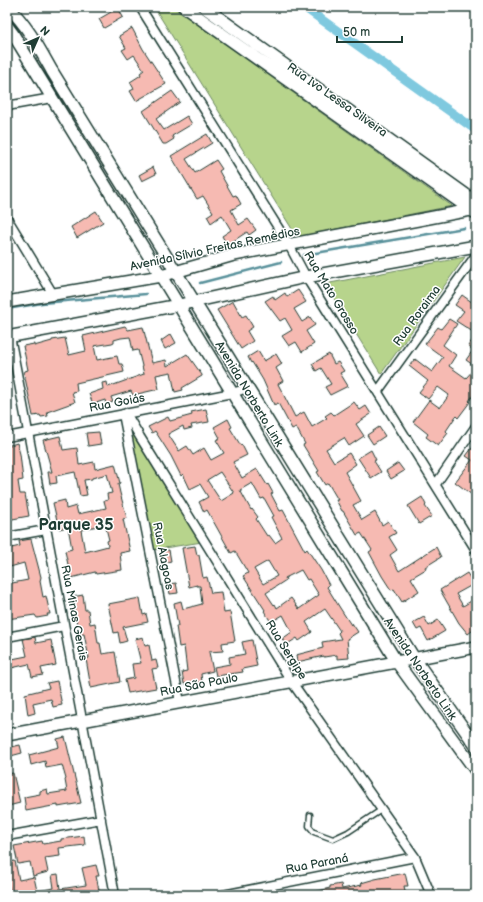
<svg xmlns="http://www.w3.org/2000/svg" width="483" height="902" font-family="'Balsamiq Sans',sans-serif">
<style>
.green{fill:#b7d48c;stroke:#6b8860}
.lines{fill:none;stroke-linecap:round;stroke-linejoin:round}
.stream{stroke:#59919b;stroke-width:2.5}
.canal{stroke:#7fc9df;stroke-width:9}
.building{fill:#f6bab2;stroke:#1f3d34;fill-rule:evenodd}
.lane-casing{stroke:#1f3d34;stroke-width:7}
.street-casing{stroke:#1f3d34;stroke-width:11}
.secondary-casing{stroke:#1f3d34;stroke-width:14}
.lane{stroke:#fff;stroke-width:4}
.street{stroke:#fff;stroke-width:8}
.secondary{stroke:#fff;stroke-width:11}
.labels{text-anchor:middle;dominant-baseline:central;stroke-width:3;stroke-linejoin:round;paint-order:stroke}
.street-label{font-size:12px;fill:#1f3d34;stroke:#fff}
.district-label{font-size:16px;font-weight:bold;fill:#1f3d34;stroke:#fff}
</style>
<rect width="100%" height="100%" fill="#fff"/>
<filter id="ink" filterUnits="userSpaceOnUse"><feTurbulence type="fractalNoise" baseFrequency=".025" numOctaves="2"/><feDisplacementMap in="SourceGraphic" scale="8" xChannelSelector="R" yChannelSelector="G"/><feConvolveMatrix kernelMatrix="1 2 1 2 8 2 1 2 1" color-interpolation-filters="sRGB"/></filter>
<g filter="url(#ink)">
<path class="green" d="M154 7H173L452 206 297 237Z
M465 257 381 374 325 284Z
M126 422 138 439 202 542 152 550Z"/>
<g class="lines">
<path class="stream" d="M304 255 464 228
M200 283 281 262
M7 309 42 303 146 294"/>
<path class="canal" d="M304 7 476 130"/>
</g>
<path class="building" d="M118 8 123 17 104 28 99 19Z
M132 28 143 49 166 84 136 101 130 91 134 89 130 82 141 75 140 73 144 70 134 55 128 59 122 50 126 48 119 36Z
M172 91 180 102 156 119 164 130 187 116 192 124 172 136 174 139 166 144H163L143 111Z
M207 134 212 143 186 159 195 173 216 160 222 169 219 171 225 182 233 196 236 195 241 204 231 210 239 225 248 219 256 230 249 235 247 232 227 245 222 236 231 230 222 215 211 223 207 216 213 212 203 196 197 199 171 156Z
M153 167 156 174 142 181 139 175Z
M96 211 103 222 77 238 71 227Z
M298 290 306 302 294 309 302 322 310 317 315 325 306 331 314 344 302 352 296 342 289 346 282 336 292 330 285 318 280 321 265 301 273 296 275 300 285 293 287 297Z
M462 295 476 305V328L473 332 456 321 464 311 455 305Z
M233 301 242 317 246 315 253 327 247 331 253 341 241 349 217 310Z
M449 319 457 324 443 345 456 355 449 366 466 378 476 367 466 360 473 350 468 346 476 335V391L469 401 470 402 458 418 456 416 446 431 448 433 438 446 426 437 428 434 413 422 429 400 440 408 449 395 438 387 428 399 419 392 428 381 409 366 415 359 432 372 443 357 425 344 438 327 441 329Z
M125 326 128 330 143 327 152 363 166 360 167 366 187 354 202 375V376L182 388 183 390 175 392 171 372 156 375 159 389 133 395 131 391 111 397 113 402 106 404 105 400 93 404 89 394 103 389 102 383 107 382 108 387 144 374 138 350 133 351 130 337 121 338 114 340V342L112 343 94 346 97 360 117 356 119 364H122L124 372 76 383 77 391 72 392 75 402 47 412 48 416 41 417 40 415 33 416 24 373 25 371 28 370 23 346 34 344V346L52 341V340L65 338 69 355 86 351 83 336Z
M171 334 176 343 165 349 161 341Z
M258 351 264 361 276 354 282 364 276 368 283 381 278 384 295 417 304 412 312 427 327 418 325 416 331 412 334 415 354 402 360 410 366 406 371 414 356 424 364 436 349 446 344 438 326 449 334 462 349 453 356 464 345 472 361 501 353 505 362 520 375 512 382 525 388 521 396 533 389 537 397 550 390 555 399 571 436 547 441 557 425 567 426 569 411 578 419 591 402 602 394 589 391 590 382 576 369 552 372 550 361 533 357 535 343 511H342L336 500H338L328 483 325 485 317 472 319 471 303 445 305 444 296 427 292 429 278 403 274 405 263 380 252 362 251 363 248 357Z
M329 354 334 364 338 362 344 371 340 373 348 386 330 395 325 387 331 384 321 368 316 371 312 364Z
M206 409 209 422 191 425 192 428 184 430 183 426 168 434 179 451 187 446 193 455 204 448 211 460 224 453 216 440 220 438 214 427 228 419 232 427 230 428 241 446 242 445 247 455 233 462 242 478 257 469 267 485 268 484 273 493 271 494 280 511 283 510 305 551 307 549 321 570 329 585 327 587 340 608 351 625 352 623 358 632 347 639 349 658 337 659V655L324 657V656L297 662 296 655 323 648 322 642 341 639 338 633 340 631 325 609 306 622 312 632 299 641 297 638 286 645 282 639 292 632 283 615 271 622 264 611 265 610 243 576 248 573 235 551 231 553 207 510 204 512 199 502 208 497 200 484 190 489 183 474 181 476 171 456 155 431 152 433 148 427 168 417 170 421 192 415 191 412ZM220 472 234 493 221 501 207 480ZM252 483 261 499 264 498 274 516 271 517 282 538 275 543 269 535 267 536 256 519 258 517 252 509 251 510 240 490ZM268 561 277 576 263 584 254 569ZM301 570 307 580 309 579 319 595 299 609 291 598 277 608 275 604 274 605 266 593 286 580 285 578Z
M379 427 385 436 373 444 367 435Z
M99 432 101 444 88 446 86 433Z
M60 436 63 450 77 448 79 465 94 462 95 469 115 464 120 483 118 484 120 493 127 518 123 519 130 551 120 553 122 570 96 574 95 572 71 578 65 551 72 549 68 527 59 529 53 503 65 500 66 509 76 506 78 514 106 508 104 501 108 500 107 494 112 493 107 474 92 478V479L84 480 87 495 80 496 75 472 56 476 57 483 50 484 48 472H52L43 440ZM105 524 109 540 107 541 108 546 85 552 81 530Z
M17 443 20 454 23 480 18 481 20 494H25L29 516 7 520V446Z
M476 443V498L455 482 472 460 466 456Z
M371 450 376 460 374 461 381 472 371 478 358 458Z
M398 463 404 471 391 479 386 471Z
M422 497 426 505 425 506 432 516 419 524 408 506Z
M31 539 41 577 40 581 43 597 46 596 50 614H47L48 616 37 618 35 615 7 619V584L28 580 24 563 10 567 7 549 20 546 19 541Z
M195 546 197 555H199L203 578 207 577 211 593 221 592 224 613 230 612 235 641 222 643 223 651 209 652 213 671 201 674 202 682 184 684 182 672 187 671 184 646 179 647 176 626H178L174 603 181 601 183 609 202 604 200 586H197V585L189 587 182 548Z
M169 550 171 561 163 563 161 551Z
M467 573 474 584 456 594 463 606 476 598V628L468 634 459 623 440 590Z
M176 583 178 593 170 594 168 584Z
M83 595 85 610H88L90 624 95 623 98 643H100L102 654 115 652 120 682 91 688 86 659 89 658 84 634 79 635 72 597Z
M140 598 143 615 146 614 148 622 123 627 127 641 120 643 118 632 114 633 108 604Z
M424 617 429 626 438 620 445 631 428 641 421 628 417 630 413 623Z
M35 637 36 643 51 640 56 665 41 668 43 675 32 677 29 664 7 669V660L27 656 23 639Z
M143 637 145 646 149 645 152 661 156 660 158 668 152 669 156 688 128 693 125 680 134 678 132 664 141 663 135 639Z
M252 640 257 666 242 669 243 672 216 676 214 667 230 664 229 657 245 654 242 642Z
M57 681 62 705 53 707 51 699 33 703 35 713 28 715 25 694 49 688 47 683Z
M65 737 81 803 58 807V805L26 811 24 797 40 794V791L47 789 48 794 67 791 65 780 66 779 62 765 46 768 45 761 31 765 29 755 59 747 57 739Z
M20 745 22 753 7 757V748Z
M13 773 20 803 8 806 7 774Z
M84 836 85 845 59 848 60 856 45 858 48 872 33 876 30 862 18 864 14 846 42 841 43 844 61 841V839Z
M15 861 19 880 34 877 37 891 54 888 52 875 58 874 60 889 86 885 82 868 96 865 99 876H96L100 895H11L7 879V862Z
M405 873 408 886H404L406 895H314V892L330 888V886L341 884 342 889 362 885 361 883 375 879Z"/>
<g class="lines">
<defs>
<path id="lane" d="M310 815 309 826 314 832 333 839 348 832 381 810"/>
<path id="street" d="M140 7 289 245 306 277 476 550
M7 106 52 98
M7 218 53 294
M10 336 115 895
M378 391 476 255
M126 413 140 437 291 681 415 857 431 895
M123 414 180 702
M7 437 232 393 248 388
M436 484 476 426
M7 537 46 530
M7 637 64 626
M7 836 101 819
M223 895 415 857"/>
<path id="secondary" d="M8 7C27 25 39 48 52 71L414 658 476 746
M184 7 474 212
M204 7 476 202
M7 26 13 34 396 661 476 771
M7 302 161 276 234 255 476 209
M7 337 179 305 306 277 476 246
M7 735 476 647"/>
</defs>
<use href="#lane" class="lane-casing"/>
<use href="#street" class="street-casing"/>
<use href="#secondary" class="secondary-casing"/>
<use href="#lane" class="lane"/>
<use href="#street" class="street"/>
<use href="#secondary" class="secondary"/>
</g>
</g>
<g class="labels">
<g class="street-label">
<text transform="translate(337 100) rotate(35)">Rua Ivo Lessa Silveira</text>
<text transform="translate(215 249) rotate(-12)">Avenida Sílvio Freitas Remédios</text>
<text transform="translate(331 293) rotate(59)">Rua Mato Grosso</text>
<text transform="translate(417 316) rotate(-54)">Rua Roraima</text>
<text transform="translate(249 394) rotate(59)">Avenida Norberto Link</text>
<text transform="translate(117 403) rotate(-11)">Rua Goiás</text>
<text transform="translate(163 556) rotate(79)">Rua Alagoas</text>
<text transform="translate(74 613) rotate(79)">Rua Minas Gerais</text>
<text transform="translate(286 650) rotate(58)">Rua Sergipe</text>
<text transform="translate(420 669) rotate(56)">Avenida Norberto Link</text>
<text transform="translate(199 685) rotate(-11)">Rua São Paulo</text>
<text transform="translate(317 864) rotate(-11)">Rua Paraná</text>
</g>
<g class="district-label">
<text x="76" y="525">Parque 35</text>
</g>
</g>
<rect width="483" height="902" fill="none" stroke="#fff" stroke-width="24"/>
<rect x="12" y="12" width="459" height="878" fill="none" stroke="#1f3d34" stroke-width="1.5" filter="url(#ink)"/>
<g transform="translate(38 38) rotate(45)" stroke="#ffffff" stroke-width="3" paint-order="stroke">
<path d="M0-3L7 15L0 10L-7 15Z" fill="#1f3d34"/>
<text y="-6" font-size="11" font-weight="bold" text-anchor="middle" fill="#1f3d34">N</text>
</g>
<path d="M337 36v6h65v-6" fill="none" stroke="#1f3d34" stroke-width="2"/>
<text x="343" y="36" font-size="12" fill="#1f3d34" stroke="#ffffff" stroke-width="3" paint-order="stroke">50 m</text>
</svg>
